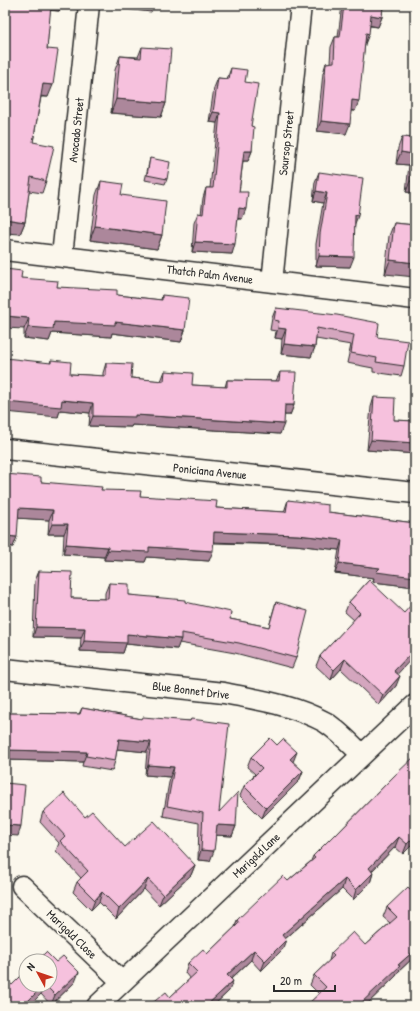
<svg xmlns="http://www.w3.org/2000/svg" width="420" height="1011" font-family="'Patrick Hand',sans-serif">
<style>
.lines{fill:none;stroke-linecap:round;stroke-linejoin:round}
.minor-casing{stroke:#2b2b2b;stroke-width:23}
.minor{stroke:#fbf7ec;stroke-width:20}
.wall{fill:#d4a6be;stroke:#2b2b2b}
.shaded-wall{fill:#ac879b;stroke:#2b2b2b}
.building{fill:#f6c1dd;stroke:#2b2b2b}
.labels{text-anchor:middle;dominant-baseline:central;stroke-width:3;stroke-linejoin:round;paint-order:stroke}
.street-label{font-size:12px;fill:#2b2b2b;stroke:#fbf7ec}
</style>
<rect width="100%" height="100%" fill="#fbf7ec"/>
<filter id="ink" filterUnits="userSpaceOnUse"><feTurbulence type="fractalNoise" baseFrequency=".025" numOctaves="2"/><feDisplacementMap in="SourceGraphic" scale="8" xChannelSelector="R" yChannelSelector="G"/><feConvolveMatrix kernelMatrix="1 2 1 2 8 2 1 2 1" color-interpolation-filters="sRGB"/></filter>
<g filter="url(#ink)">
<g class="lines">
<defs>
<path id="minor" d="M5 250 415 299
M62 256 89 5
M272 282 301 5
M5 449 415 493
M5 669 224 693C259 700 294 705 325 722 339 731 350 743 362 755
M22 886 122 982
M97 1006 415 705"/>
</defs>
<use href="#minor" class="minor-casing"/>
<use href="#minor" class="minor"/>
</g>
<path class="wall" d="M5 5H61L59 11 50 10 47 49 48 97H41L33 142 46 181 42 193 29 191 25 222 20 234Z
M342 5H383L382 17 378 27 370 26 365 44 355 111H351L346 134 317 131 323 73 326 63H330L331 47 335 37H338Z
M142 47 166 103 161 117 111 113 115 70 120 56 138 57Z
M231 68 245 82 251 126 252 151 248 161H243L239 192 242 219H238L232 254 192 252 194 223 198 213 201 214 203 198 206 188H210L217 123 209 122 214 88 218 78 227 79Z
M402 137 415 138V193L406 192 409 165 396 164 398 148Z
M150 158 167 179 165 184 145 180 149 163Z
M319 172 355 224 350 267 316 266V244L323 203 313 201 315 182Z
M101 181 121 195 162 235 157 249 90 240 96 195Z
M394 223 415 225 385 274 389 236Z
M21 278 57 287 117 295 161 300 162 295 185 330 181 342 112 333 111 337 52 333 49 341 24 338V329Z
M276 308 377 337 404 366 401 376 373 372V368L347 363 351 345 316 339 315 347 311 357 281 354 282 339 275 338 276 331 270 330 272 318Z
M51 360 70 374 103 376V373L106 363 131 378 161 381 165 371 192 385 225 387 227 380 276 381 280 372 294 405 290 415H284L280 434 132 425 131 427 89 426 90 413 60 410 58 417 50 363Z
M374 397 394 420 415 421V454L367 450 371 407Z
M5 474 41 482 101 490 216 508 284 512 288 500 328 512 415 523V587L373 582 374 578 335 573 339 550 295 545 214 543 209 561 147 557 145 562 104 560V557L63 554 64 534H48L49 520 18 518 13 547 5 546Z
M39 571 71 598 105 599V593L109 583 129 595 185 602 230 619 269 627 273 612 276 602 296 658 292 668 235 653 179 643 177 649 126 644 123 653 80 651 81 638 33 637 35 581Z
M369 580 397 674 396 686 379 705 341 669 331 680 316 666 320 656 354 620 345 612 349 602Z
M82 708 142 719 190 721 191 719 219 812 236 826 232 836 216 835 210 861 198 860 199 823 163 816 170 777 145 775 147 752 117 749 115 761 112 771 82 766 83 762 6 760 8 713 79 714Z
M251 757 293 762 303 771 299 781 262 818 240 796 244 786 255 774 247 767Z
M394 776 415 842 403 854 395 847 372 871 373 873 370 883 353 900 342 889 285 939 282 950 261 971 251 960 231 979 229 991 213 1006H150V1005L170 997 190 979 185 973 188 963 207 954 235 927 237 920 288 881 311 861 313 856 336 835Z
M43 812 85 817 125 847 195 865 191 875 159 905 144 889 116 919 99 902 91 910 73 892 77 882 81 878 56 851 59 843 40 822Z
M415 887V956L398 972 396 976 365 1006H306L319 994 310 985 314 975 329 961 331 953 365 945 390 923 383 917 387 907 411 890Z
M75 982 51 1005 41 994 12 985H50Z"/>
<path class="shaded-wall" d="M49 5H61L59 11 47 10Z
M106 5H154L151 12 106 7Z
M371 15 382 17 378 27 368 25Z
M366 33 369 34 365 44 362 43Z
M43 84 53 85 48 97 39 96Z
M116 99 166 103 161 117 111 113Z
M352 100 359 101 355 111 349 110Z
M213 112 220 113 217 123 209 122Z
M321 121 350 124 346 134 317 131Z
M244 151H252L248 161H240Z
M401 152 413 154 409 165 396 164Z
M410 181H415V193L406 192Z
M316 191 327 193 323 203 313 201Z
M239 208 246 209 242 219 235 218Z
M355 215 358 216 354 226Z
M5 219 25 222 20 234 5 233Z
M95 226 162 235 157 249 90 240Z
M195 242 235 244 232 254 192 252Z
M319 256 354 257 350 267 316 266Z
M390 260 415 263V277L385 274Z
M5 316 29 318 24 329 5 328Z
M54 322H115L185 330 181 342 112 333 111 337 52 333 49 341 24 338 28 327Z
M278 328 286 329 282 339 275 338Z
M284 344 315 347 311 357 281 354Z
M62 400 93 403 90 413 60 410 58 417 5 412V402Z
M285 405H294L290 415H281Z
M135 415 284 424 280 434 132 425 131 427 89 426 93 416Z
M371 440 415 443V454L367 450Z
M19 508 53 510 49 520 15 518Z
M52 524H68L64 534H48Z
M214 532 298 535 342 540 339 550 295 545 211 542Z
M5 536 17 537 13 547 5 546Z
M66 544 108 547 104 557 63 554Z
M149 547 213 551 209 561 147 557 145 562 104 560 108 550Z
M339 563 380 568 415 577V587L373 582 374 578 335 573Z
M36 627 85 628 81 638 33 637Z
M127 634 181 639 177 649 126 644 123 653 80 651 84 641Z
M415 649V655L391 681 394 671Z
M345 659 341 669 331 680 334 670Z
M400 676 396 686 379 705 383 695Z
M119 739 151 742 147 752 116 749Z
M6 750 87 752 83 762 5 760Z
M297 752 293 762 290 759Z
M148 765 174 767 170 777 145 775Z
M303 771 299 781 262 818 266 808Z
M5 825 21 826 18 836 5 835Z
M217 825 236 826 232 836 213 835Z
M415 836V842L403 854 407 844Z
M399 837 395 847 365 878 369 868Z
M201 850 214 851 210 861 198 860Z
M195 865 191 875 159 905 163 895Z
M373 873 370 883 353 900 356 890Z
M148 879 144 889 116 919 119 909Z
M345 879 342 889 278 945 282 935Z
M102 892 99 902 91 910 95 900Z
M286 940 282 950 261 971 265 961Z
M254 950 251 960 224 985 227 975Z
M415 950V956L398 972 396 976 365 1006H358L398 965Z
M79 972 75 982 51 1005 55 995Z
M233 981 229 991 213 1006H206Z
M44 985 41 994 29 1006H23Z"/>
<path class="building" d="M5 5H51L47 49 58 50 53 85 43 84 33 142 54 146 46 181 31 177 25 222 5 219Z
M344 5H383L382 17 371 15 369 34 366 33 359 101 352 100 350 124 321 121 326 63 334 62 335 37H340Z
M142 47 171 49 166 103 116 99 120 56 141 58Z
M231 68 247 70 245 82 258 84 251 126 254 127 252 151H244L239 192H248L246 209 239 208 235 244 195 242 198 213 203 214 206 188H213L220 113 213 112 218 78 229 79Z
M402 137 415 138V181H410L413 154 401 152Z
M150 158 170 162 167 179 147 175Z
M319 172 363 178 358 216 355 215 354 257 319 256 320 234 327 193 316 191Z
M101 181 123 184 121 195 166 201 162 235 95 226Z
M394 223 415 225V263L390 260Z
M5 269 22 271 21 278 58 281 57 287 117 290V295L162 300V295L189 298 185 330 115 322V325L54 322 53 329 28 327 29 318 5 316Z
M276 308 337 315 379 323 377 337 408 341 404 366 376 362 377 358 351 353 354 335 317 328 315 347 284 344 286 329 278 328 279 321 274 320Z
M5 358 51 363V360L71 362 70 374 106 376V363L132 364 131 378 164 381 165 371 193 373 192 385 227 387V380L279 381 280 372H296L294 405H285L284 424 135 415V417L93 416V403L62 400 61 407 5 402Z
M374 397 395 398 394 420 415 421V443L371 440Z
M5 474 41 477V482L102 487 101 490 141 491 140 496 217 501 216 508 286 512 288 500 328 505V512L415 523V577L376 572 380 568 339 563 342 540 298 535 214 532 213 551 149 547V552L108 550V547L66 544 68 524H52L53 510 19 508 17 537 5 536Z
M39 571 72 572 71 598 108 599 109 583 129 584V595L185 600V602L231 612 230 619 269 627 276 602 308 611 296 658 239 643 181 633V639L127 634V643L84 641 85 628 36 627Z
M369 580 404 613 412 604 415 606V649L394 671 400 676 383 695 345 659 334 670 320 656 360 613 349 602Z
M5 701H8V713L80 714 82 708 142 719 143 717 190 721 191 719 229 724 219 812 238 792 236 826 217 825 214 851 201 850 203 813 167 806 174 767 148 765 151 742 119 739 115 761 86 756 87 752 6 750 5 780Z
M270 738 277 745 283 739 297 752 290 759 303 771 266 808 244 786 262 768 251 757Z
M415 756V818L414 819 415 820V836L407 844 399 837 369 868 373 873 356 890 345 879 282 935 286 940 265 961 254 950 227 975 233 981 206 1006H151L150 1005 166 992 170 997 197 972 188 963 203 949 207 954 239 923 237 920 283 876 288 881 315 858 313 856 335 834 336 835 394 776Z
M5 783 25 785 21 826 5 825Z
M64 793 85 817 92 811 125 847 154 821 195 865 163 895 148 879 119 909 102 892 95 900 77 882 88 871 60 841 65 836 43 812Z
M408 887 411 890 415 887V950L398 965 400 966 358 1006H306L326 987 314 975 334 956 331 953 353 932 365 945 397 917 387 907Z
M46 952 56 962 63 956 79 972 55 995 45 985H50V961H37Z
M26 971V985H44L23 1006H5V979L12 985Z"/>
</g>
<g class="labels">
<g class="street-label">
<text transform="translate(76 130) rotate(-84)">Avocado Street</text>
<text transform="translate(286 143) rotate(-84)">Soursop Street</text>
<text transform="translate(210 274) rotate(7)">Thatch Palm Avenue</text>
<text transform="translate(210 471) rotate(6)">Poniciana Avenue</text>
<text transform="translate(191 690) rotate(7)">Blue Bonnet Drive</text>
<text transform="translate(256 855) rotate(-43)">Marigold Lane</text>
<text transform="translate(72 934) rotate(44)">Marigold Close</text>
</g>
</g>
<rect width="420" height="1011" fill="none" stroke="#fbf7ec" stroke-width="20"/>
<rect x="10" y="10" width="400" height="991" fill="none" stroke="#2b2b2b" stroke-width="1.5" filter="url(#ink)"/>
<g transform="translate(38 973) rotate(310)"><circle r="19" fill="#fbf7ec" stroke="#a8a59f"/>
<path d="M0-3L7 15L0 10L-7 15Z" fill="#c8321e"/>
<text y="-6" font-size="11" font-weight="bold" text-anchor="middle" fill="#2b2b2b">N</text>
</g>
<path d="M274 985v6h61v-6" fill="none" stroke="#2b2b2b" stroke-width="2"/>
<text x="280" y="985" font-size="12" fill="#2b2b2b" stroke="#fbf7ec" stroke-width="3" paint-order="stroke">20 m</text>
</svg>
